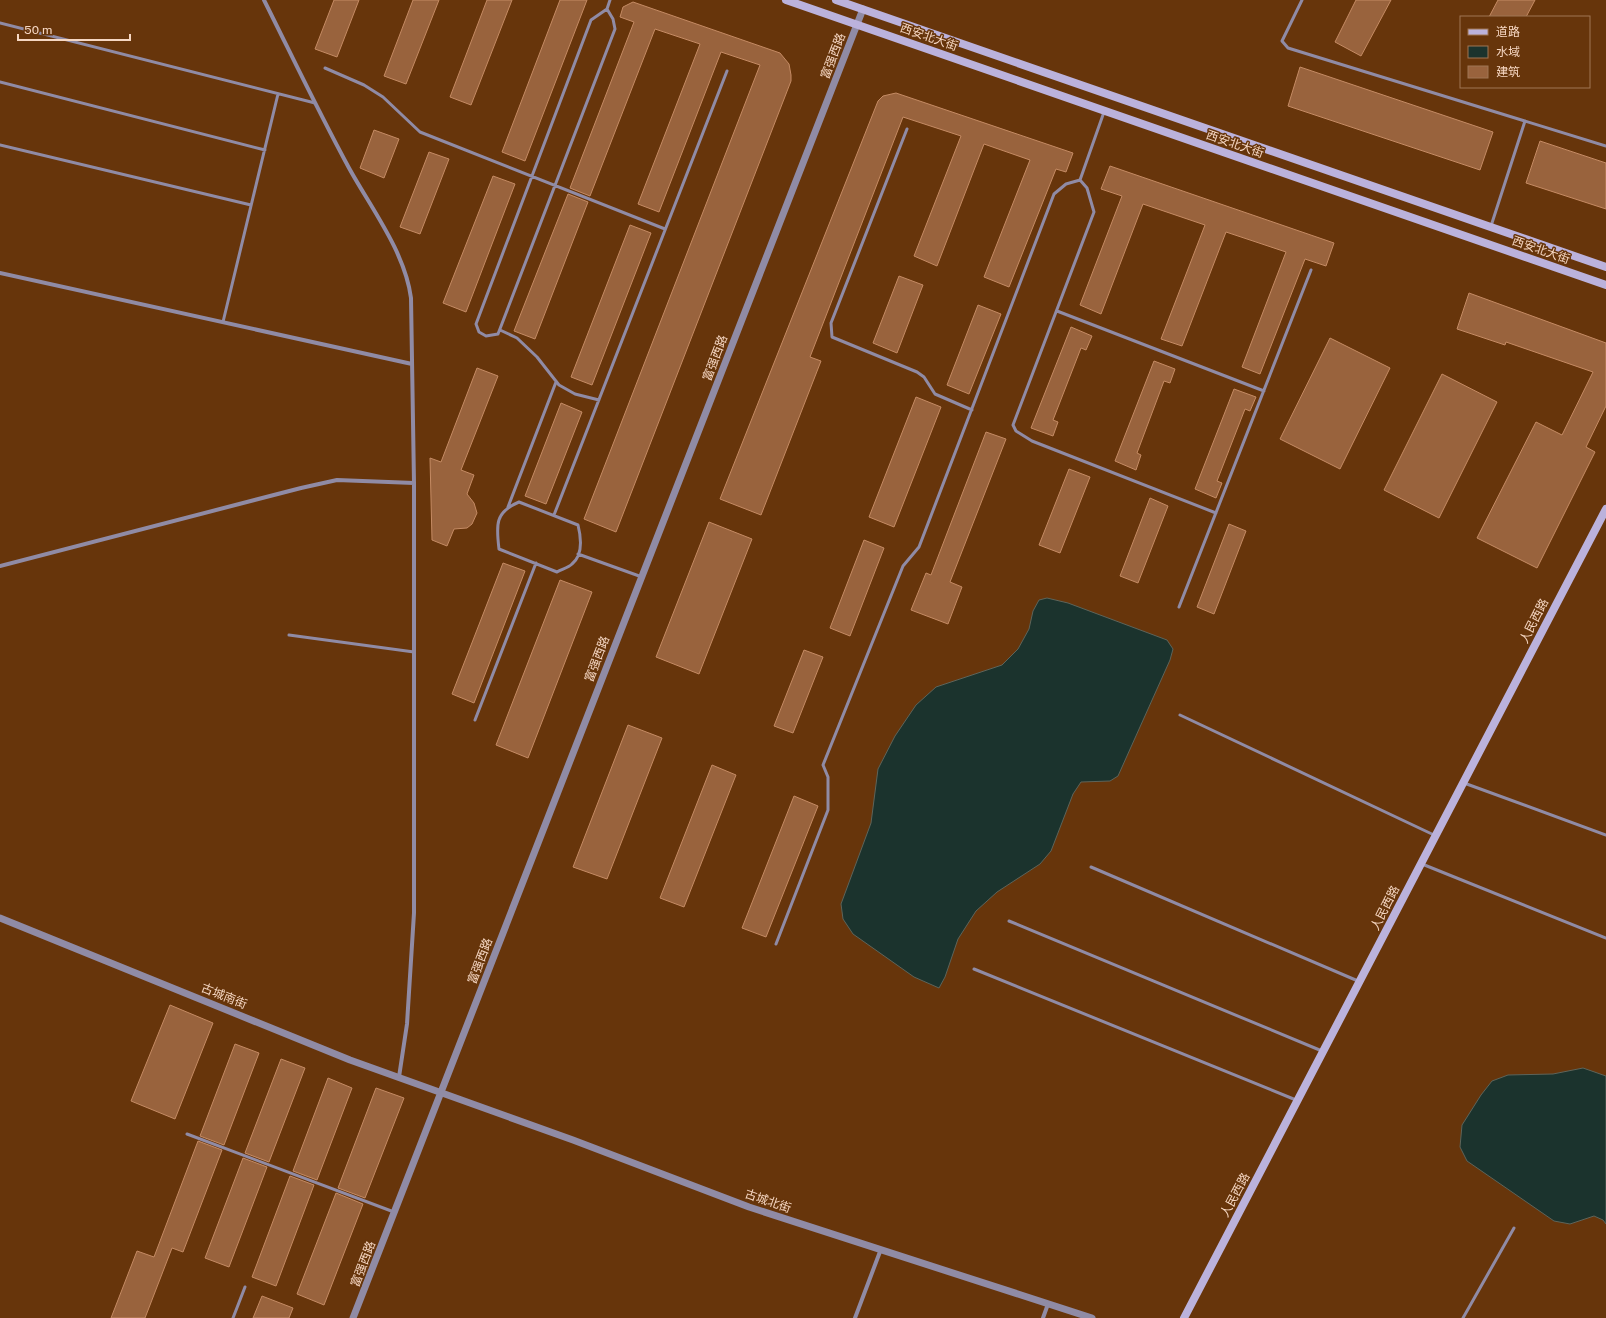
<svg xmlns="http://www.w3.org/2000/svg" width="1606" height="1318" font-family="'Public Sans','Noto Sans SC',sans-serif">
<style>
.water{fill:#1b332d;stroke:#5d645a}
.building{fill:#99633d;stroke:#c58b64}
.lines{fill:none;stroke-linecap:round;stroke-linejoin:round}
.service{stroke:#908ba5;stroke-width:3}
.minor{stroke:#908ba5;stroke-width:4}
.tertiary{stroke:#908ba5;stroke-width:7}
.secondary{stroke:#bbb2dc;stroke-width:8}
.labels{text-anchor:middle;dominant-baseline:central;stroke-width:3;stroke-linejoin:round;paint-order:stroke}
.street-label{font-size:12px;fill:#f6d7c3;stroke:#67350b}
</style>
<rect width="100%" height="100%" fill="#67350b"/>
<path class="water" d="M1047 598 1068 603 1167 640 1173 649 1170 660 1118 776 1110 781 1081 782 1073 794 1051 851 1040 864 997 892 976 911 958 939 945 977 939 988 914 977 853 934 843 919 841 904 871 823 878 769 895 736 916 705 936 687 1002 665 1018 649 1029 629 1033 611 1039 600Z
M1583 1068 1606 1076V1224L1603 1220 1594 1216 1570 1224 1554 1221 1467 1161 1460 1147 1462 1125 1481 1095 1492 1081 1508 1075 1553 1074Z"/>
<path class="building" d="M334 0H359L337 57 315 49Z
M413 0H439L406 84 384 76Z
M487 0H512L471 105 450 97Z
M560 0H587L525 161 502 152Z
M1356 0H1391L1361 56 1335 42Z
M1498 0H1535L1526 17H1489Z
M633 2 780 53 789 64 791 75V81L616 532 584 519 760 65 721 52 659 212 638 204 700 44 655 29 590 196 570 188 634 22 620 17 623 7Z
M1300 67 1493 132 1480 170 1288 106Z
M896 93 1073 153 1066 172 1056 169 1009 287 984 277 1030 160 984 144 937 266 914 256 961 136 903 117 810 357 821 361 761 515 720 499 878 101 883 96Z
M374 130 399 139 384 178 360 168Z
M1540 141 1606 163V209L1526 183Z
M429 152 449 159 420 234 400 227Z
M1110 166 1334 243 1326 266 1305 259 1260 374 1242 367 1286 252 1226 232 1182 346 1161 339 1205 225 1143 204 1101 314 1080 305 1122 196 1101 189Z
M493 176 515 184 466 312 443 303Z
M568 194 588 202 535 339 514 331Z
M630 225 651 233 592 385 571 377Z
M899 276 923 285 897 353 873 343Z
M1469 293 1606 343V406L1586 447 1595 452 1537 568 1477 538 1536 422 1562 435 1593 372 1506 342 1505 345 1457 329Z
M978 305 1001 314 969 394 947 385Z
M1071 327 1092 336 1086 350 1081 348 1053 420 1058 422 1053 436 1031 428Z
M1330 338 1390 368 1340 469 1280 439Z
M1154 361 1175 369 1170 383 1164 381 1137 453 1141 455 1136 470 1115 461Z
M477 368 498 376 461 470 474 475 467 494 474 503 477 513 472 524 467 528 454 529 447 546 432 540 430 458 441 462Z
M1442 374 1497 402 1439 518 1384 490Z
M1234 389 1256 397 1250 411 1245 409 1217 481 1222 483 1216 498 1195 489Z
M916 397 941 407 894 527 869 517Z
M561 403 582 412 546 504 525 496Z
M986 432 1006 439 950 582 962 587 948 624 911 610 926 573 931 575Z
M1069 469 1090 477 1060 553 1039 545Z
M1150 498 1168 506 1138 583 1120 576Z
M709 522 752 539 699 674 656 657Z
M1229 524 1246 531 1214 614 1197 607Z
M864 540 884 548 850 636 830 628Z
M503 563 525 571 474 703 452 694Z
M560 580 592 592 528 758 496 745Z
M804 650 823 657 793 733 774 726Z
M628 725 662 738 607 879 573 867Z
M712 765 736 775 684 907 660 898Z
M794 796 818 806 766 937 742 928Z
M170 1005 213 1023 175 1119 131 1101Z
M235 1044 259 1053 224 1145 200 1136Z
M281 1059 305 1068 269 1162 245 1153Z
M328 1078 352 1088 317 1180 293 1171Z
M376 1088 404 1098 365 1198 338 1188Z
M198 1141 222 1150 183 1252 172 1248 145 1318H111L137 1251 154 1257Z
M243 1158 267 1167 229 1267 205 1258Z
M290 1176 314 1185 276 1286 252 1277Z
M336 1193 363 1204 324 1305 297 1294Z
M262 1296 293 1308 289 1318H253Z"/>
<g class="lines">
<path class="service" d="M1302 0 1282 41 1288 48 1606 146
M607 9 613 19 615 29 498 334 486 336 479 332 476 324 591 20Z
M607 9 610 0
M0 23 315 103
M325 68 364 85 383 97 420 132 665 229
M0 82 265 150
M907 129 831 323 832 337 917 372 924 377 935 394 972 410
M0 145 251 205
M1080 180 1104 112
M1491 226 1525 121
M1057 311 1264 391
M223 322 278 94
M500 330 517 338 537 357 559 385 575 394 599 400
M519 502 578 525C581 537 583 555 572 564 568 568 562 569 557 572L499 549C496 525 495 512 519 502Z
M508 507 556 382
M554 515 727 71
M578 554 642 577
M1179 607 1311 270
M289 635 414 652
M1180 715 1434 835
M475 720 536 563
M1464 783 1606 835
M1422 864 1606 938
M1091 867 1358 981
M1009 921 1322 1051
M776 944 828 810V777L823 765 903 566 919 547 1054 194 1066 184 1080 180 1087 188 1094 212 1013 425 1016 431 1032 441 1216 513
M974 969 1296 1100
M187 1134 394 1212
M233 1318 245 1287
M1463 1318 1514 1228"/>
<path class="minor" d="M264 0C292 56 319 113 349 168 371 208 405 252 411 298L414 483V913L407 1024 399 1077
M0 273 412 364
M0 566 301 488 337 480 414 483
M855 1318 881 1249
M1043 1318 1048 1304"/>
<path class="tertiary" d="M0 918 350 1060 573 1140 749 1207 1092 1318
M353 1318 863 9"/>
<path class="secondary" d="M786 0 1606 285
M836 0 1606 267
M1184 1318 1606 509"/>
</g>
<g class="labels">
<g class="street-label">
<text transform="translate(929 37) rotate(19)">西安北大街</text>
<text transform="translate(833 56) rotate(-69)">富强西路</text>
<text transform="translate(1235 144) rotate(19)">西安北大街</text>
<text transform="translate(1541 250) rotate(19)">西安北大街</text>
<text transform="translate(715 358) rotate(-69)">富强西路</text>
<text transform="translate(1534 621) rotate(-63)">人民西路</text>
<text transform="translate(597 659) rotate(-69)">富强西路</text>
<text transform="translate(1385 908) rotate(-63)">人民西路</text>
<text transform="translate(480 961) rotate(-69)">富强西路</text>
<text transform="translate(224 996) rotate(22)">古城南街</text>
<text transform="translate(1235 1195) rotate(-62)">人民西路</text>
<text transform="translate(768 1201) rotate(19)">古城北街</text>
<text transform="translate(363 1264) rotate(-69)">富强西路</text>
</g>
</g>
<rect x="1460" y="16" width="130" height="72" fill="#67350b" stroke="#a07655"/>
<rect x="1468" y="29" width="20" height="6" fill="#bbb2dc" stroke="#a07655"/>
<text x="1496" y="36" font-size="12" fill="#f6d7c3">道路</text>
<rect x="1468" y="46" width="20" height="12" fill="#1b332d" stroke="#a07655"/>
<text x="1496" y="56" font-size="12" fill="#f6d7c3">水域</text>
<rect x="1468" y="66" width="20" height="12" fill="#99633d" stroke="#a07655"/>
<text x="1496" y="76" font-size="12" fill="#f6d7c3">建筑</text>
<path d="M18 34v6h112v-6" fill="none" stroke="#f6d7c3" stroke-width="2"/>
<text x="24" y="34" font-size="12" fill="#f6d7c3" stroke="#67350b" stroke-width="3" paint-order="stroke">50 m</text>
</svg>
